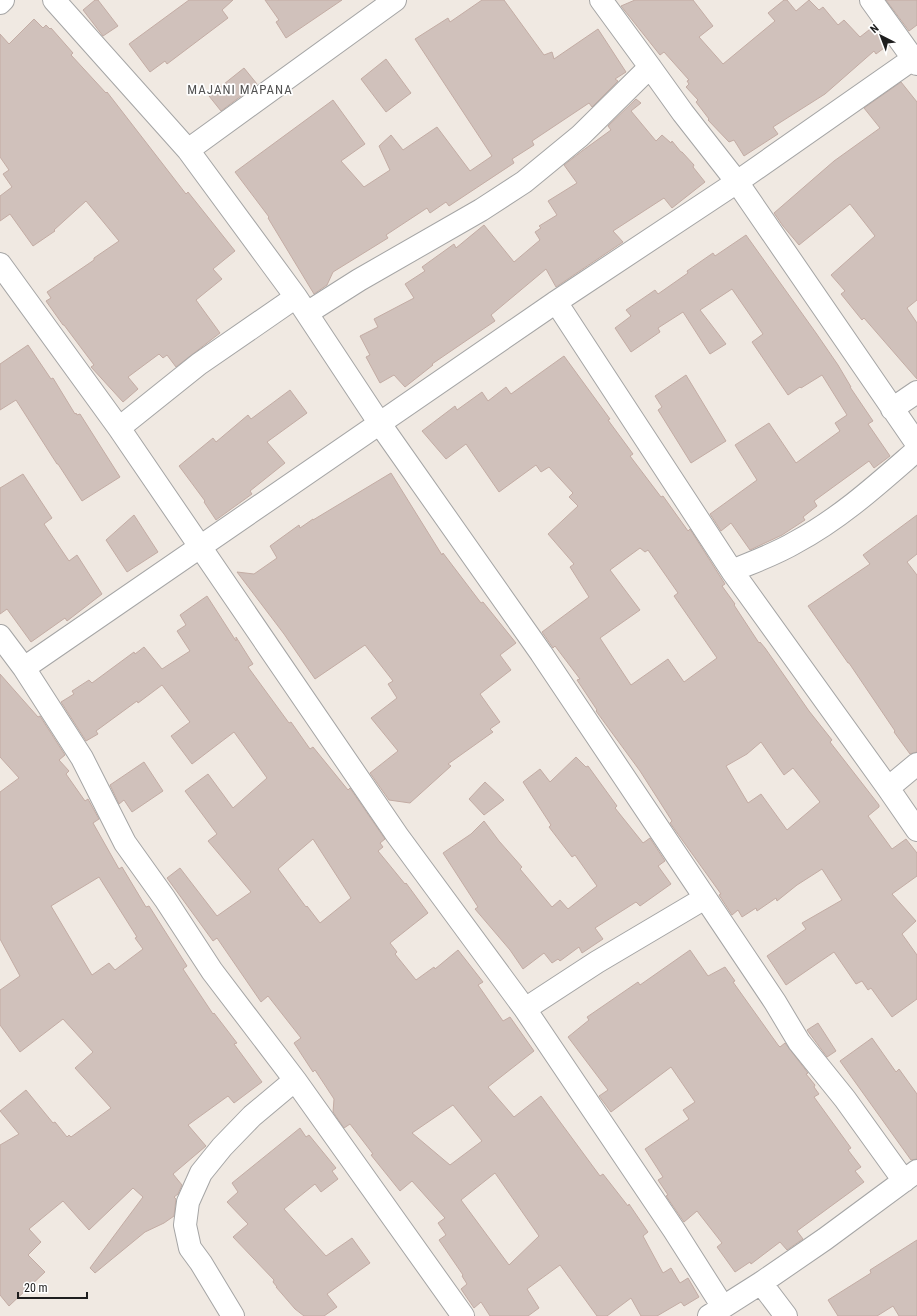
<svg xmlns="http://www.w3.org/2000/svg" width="917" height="1316" font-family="'Roboto Condensed',sans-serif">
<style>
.building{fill:#d0c1bb;stroke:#c3aca4;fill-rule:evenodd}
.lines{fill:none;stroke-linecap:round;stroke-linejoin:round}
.minor-casing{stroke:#a5a5a5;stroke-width:24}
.minor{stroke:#fff;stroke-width:22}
.labels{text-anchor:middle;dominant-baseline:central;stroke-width:3.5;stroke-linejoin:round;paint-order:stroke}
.quarter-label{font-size:13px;letter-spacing:1px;fill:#515151;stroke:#fff}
</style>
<rect width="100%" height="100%" fill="#f0e9e2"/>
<path class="building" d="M95 0H98L118 26 103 36 83 10Z
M189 0H233L222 10 228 18 167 64 165 61 150 72 129 44Z
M265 0H342L286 38 276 22 279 20Z
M482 0H504L544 55 552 52 554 59 598 29 626 72 615 79 618 81 592 107 589 103 532 141 534 145 512 159 514 163 449 206 446 202 430 213 427 208 386 235 388 238 333 272 327 285 314 294 268 218 269 217 235 172 333 100 365 144 341 161 364 187 390 170 379 146 391 135 403 150 437 127 470 171 492 156 415 39 448 18 450 22Z
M635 0H693L713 26 699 37 723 64 775 21 768 13 784 0H787L796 11 809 0 819 10 823 7 838 25 844 20 860 37 874 26 888 45 876 54 874 51 825 94 773 127 778 134 744 156 734 140 729 142 708 120 709 119 696 102 698 100 686 87 689 84 687 81 689 80 664 52 660 55 621 6Z
M886 0H917V25L909 31Z
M34 19 43 28 46 25 50 29 51 28 73 53 71 55 106 93 107 92 186 194 188 192 235 251 213 269 222 279 196 300 220 333 176 367 167 355 163 358 159 354 128 377 138 389 123 402 91 367 94 365 64 325H63L46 301 51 298 47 292 94 260V258L119 241 86 201 54 230 55 231 33 246 10 214 0 221V196L12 187 3 174 9 170 0 157V34L9 44Z
M386 59 411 93 386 112 361 79Z
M244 68 257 84 221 111 209 96Z
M901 82 917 102V300L907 308 917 323V379L864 318 862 320 841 294 845 291 831 275 875 236 850 204 799 245 783 226 774 213 834 161 880 128 864 108Z
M636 99 641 103 631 111 656 141 662 135 671 143 672 141 681 152H682L694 165 693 167 705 182 672 208 664 198 613 231 623 242 556 287 546 269 491 315 495 321 432 364 433 365 405 387 394 375 380 383 366 357 370 355 360 336 378 327 374 319 414 298 405 284 425 271 422 267 454 244 456 248 484 225 514 262 540 240 535 232 541 228 539 226 557 215 548 201 577 183 564 165 582 151 611 130 608 126Z
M746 235 816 333 838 365 851 387H850L873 421 868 424 890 456 874 468 869 461 814 501 817 506 803 517 805 520 782 535 750 550 731 523 721 531 710 514 757 480 735 445 769 423 796 463 840 431 835 423 847 415 822 375 801 388 800 387 788 395 752 342 763 334 732 289 700 310 726 344 710 354 683 312 658 328 660 332 631 352 615 328 631 316 626 310 655 290 658 294 688 273 687 271 713 253 715 256Z
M28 345 51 379 53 378 75 414 76 413 77 415 80 414 120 477 82 501 58 464H57L16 400 0 410V364Z
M564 356 610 419 608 420 633 454 630 456 661 497 663 496 688 531 690 529 725 584 722 586 735 604 734 605 759 643 760 642 765 648 809 711 832 740 830 742 879 805V807L868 816 892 849 906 839 917 853V876L892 894 916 921 902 934 917 955V999L892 1017 871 988 868 990 862 981 856 984 834 952 786 985 767 956 806 929 802 923 842 900 822 869 797 885 777 901 776 898 757 911 756 908 742 917 738 910 732 915 719 895 721 894 670 823 672 821 640 771 596 711 597 710 577 680 580 679 555 646 553 648 542 632 589 597 570 567 574 564 548 534 578 506 569 497 573 493 549 467 541 472 536 465 499 492 466 444 446 459 422 431 455 406 457 410 482 392 488 401 506 387 511 394ZM640 548 645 552 648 550 678 593 674 596 717 658 684 682 668 659 631 685 600 638 640 610 610 570ZM761 742 784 775 793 768 820 802 787 830 761 794 748 803 726 766 747 754Z
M686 375 726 441 691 463 658 410 662 407 655 396Z
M290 390 307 413 267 442 285 463 250 491 252 494 216 520 204 502 205 501 179 466 213 438 216 442 248 415 251 419Z
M391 473 442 555 443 553 481 603 483 602 516 643 500 655 511 670 480 694 500 722 490 729 493 732 448 764 451 766 410 803 389 800 370 773 398 751 371 718 397 698 388 684 393 681 365 645 315 679 284 634 237 572 254 574 277 558 270 546 299 525 300 528 313 519V520Z
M23 474 52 518 44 524 69 561 77 555 102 594 67 621 65 618 31 642 7 609 0 614V488Z
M134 515 158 552 127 572 106 540Z
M917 515V554L907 562 917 575V752L910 754 894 732 895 731 849 663H848L808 606 870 564 863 555Z
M207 596 236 641V637L253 664 248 667 289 723 291 722 310 749 313 747 348 790 350 788 385 839 380 843 383 847 378 851 405 884 406 883 428 913 390 943 397 952 395 954 416 980 434 967 435 969 458 950 483 982 478 985 503 1021 510 1017 534 1051 488 1087 514 1117 541 1096 600 1176 603 1174 628 1206 629 1204 648 1232 643 1236 663 1273 671 1268 680 1283 688 1278 699 1297 684 1306 681 1302 657 1316H641L631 1298 607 1316H597L560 1265 527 1289 539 1308 528 1316H490L481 1302 474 1308 461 1289 467 1284 462 1276 463 1275 439 1240 446 1235 438 1223 445 1218 412 1181 400 1191 371 1155 373 1154 350 1124 344 1128 333 1112 334 1099 315 1070 313 1072 294 1043 301 1038 268 996 261 1002 217 938 213 941 167 878 180 868 217 916 251 892 208 841 217 834 185 791 208 774 233 808 267 778 234 732 192 764 171 736 190 722 162 685 138 703 137 701 96 731 98 734 86 741 61 702 74 694 72 691 89 680 92 683 134 652 135 654 144 647 162 669 190 651 177 631 186 625 180 615ZM313 839 351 898 320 923 307 906 306 907 278 869ZM453 1105 482 1141 450 1165 412 1133ZM495 1173 539 1236 509 1265 461 1200Z
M0 674 38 717 40 716 65 755 59 760 69 771 66 774 85 801 88 799 99 819 93 823 119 869 122 867 146 907 149 906 187 966 183 969 213 1014 214 1013 237 1043 234 1044 262 1082 234 1103 228 1096 188 1125 206 1146 173 1174 182 1185 178 1194 174 1197 176 1199 174 1216 164 1223 145 1232 95 1273 90 1268 143 1197 133 1188 89 1230 63 1201 29 1229 41 1242 28 1255 45 1272 9 1306 0 1295V1145L19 1134 0 1111 26 1090 53 1123 55 1122 67 1137 69 1135 71 1137 111 1108 75 1068 93 1052 63 1019 20 1052 0 1025V990L20 976 0 939V792L19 778 0 757ZM99 877 137 937 135 938 143 949 115 970 109 963 92 975 51 906Z
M576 757 586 767 588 766 617 806 615 808 643 843 650 838 665 861 658 866 671 884 640 906 636 902 595 928 603 939 582 953 579 947 560 961 558 959 552 963 544 953 523 969 510 950 475 909 478 907 443 853 471 834 484 821 499 841 522 867 520 869 552 907 560 900 568 909 597 886 575 855 572 857 549 827 551 825 523 782 540 769 550 782Z
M144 762 163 791 132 812 124 800 119 804 110 785Z
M485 782 504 800 484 815 469 799Z
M690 950 708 976 725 967 735 981 733 982 778 1045 780 1047 785 1043 808 1073 806 1074 815 1085 814 1087 819 1094 814 1097 851 1148 848 1150 861 1167 855 1171 864 1182 797 1231 803 1239 787 1250 780 1242 751 1264 750 1262 735 1272 717 1247 722 1243 697 1211 684 1222 666 1196 668 1195 658 1180 663 1177 645 1149 689 1119 683 1110 695 1102 671 1067 611 1112 599 1096 608 1090 568 1037 589 1020 587 1017 638 982 640 985Z
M818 1023 836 1051 827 1057 807 1030Z
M872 1038 896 1072 899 1069 917 1094V1159L911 1160 840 1061Z
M300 1128 306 1137 309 1135 336 1168 332 1171 338 1179 321 1192 315 1184 284 1209 326 1256 352 1238 370 1263 327 1294 337 1307 324 1316H304L295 1309 276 1287H277L273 1282 274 1280 233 1237 248 1224 227 1202 238 1192 232 1183Z
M917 1240V1316H899L893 1306 877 1316H838L828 1300 871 1273 870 1270Z"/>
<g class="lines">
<defs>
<path id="minor" d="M54 0 188 150 296 297 380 424 541 653 775 1002 799 1042 845 1099 904 1181
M601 0 650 67 683 113 737 182 917 444
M871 0 917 64
M0 3 3 0
M188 150 395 0
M0 264 119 428 397 835 525 1009 674 1230 723 1307
M556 302 732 571 888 788 917 830
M307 313 359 280 481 210 524 182 580 136 650 67
M892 409 917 392
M119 428 199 364 296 297
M732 571C753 562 776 554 796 542 841 518 879 483 917 450
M0 636 24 668 82 758 125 843 165 899 212 971 295 1080 463 1316
M24 668 556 302 737 182 917 56
M888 788 917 764
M525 1009 597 962 705 898
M761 1283 786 1316
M233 1316 201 1263 190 1248 185 1225 188 1202 201 1173 222 1147 252 1116 295 1080
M709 1316 761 1283 825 1239 917 1171"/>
</defs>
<use href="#minor" class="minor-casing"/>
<use href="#minor" class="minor"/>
</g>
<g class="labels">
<g class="quarter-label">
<text x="240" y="89">MAJANI MAPANA</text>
</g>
</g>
<g transform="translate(881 36) rotate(318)" stroke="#ffffff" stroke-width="3" paint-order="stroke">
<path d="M0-3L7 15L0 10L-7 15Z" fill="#1e1e1e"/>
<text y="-6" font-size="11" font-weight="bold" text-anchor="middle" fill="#1e1e1e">N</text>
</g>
<path d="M18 1292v6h69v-6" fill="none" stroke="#1e1e1e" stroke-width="2"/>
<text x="24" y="1292" font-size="12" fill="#1e1e1e" stroke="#ffffff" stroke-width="3" paint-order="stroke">20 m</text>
</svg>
